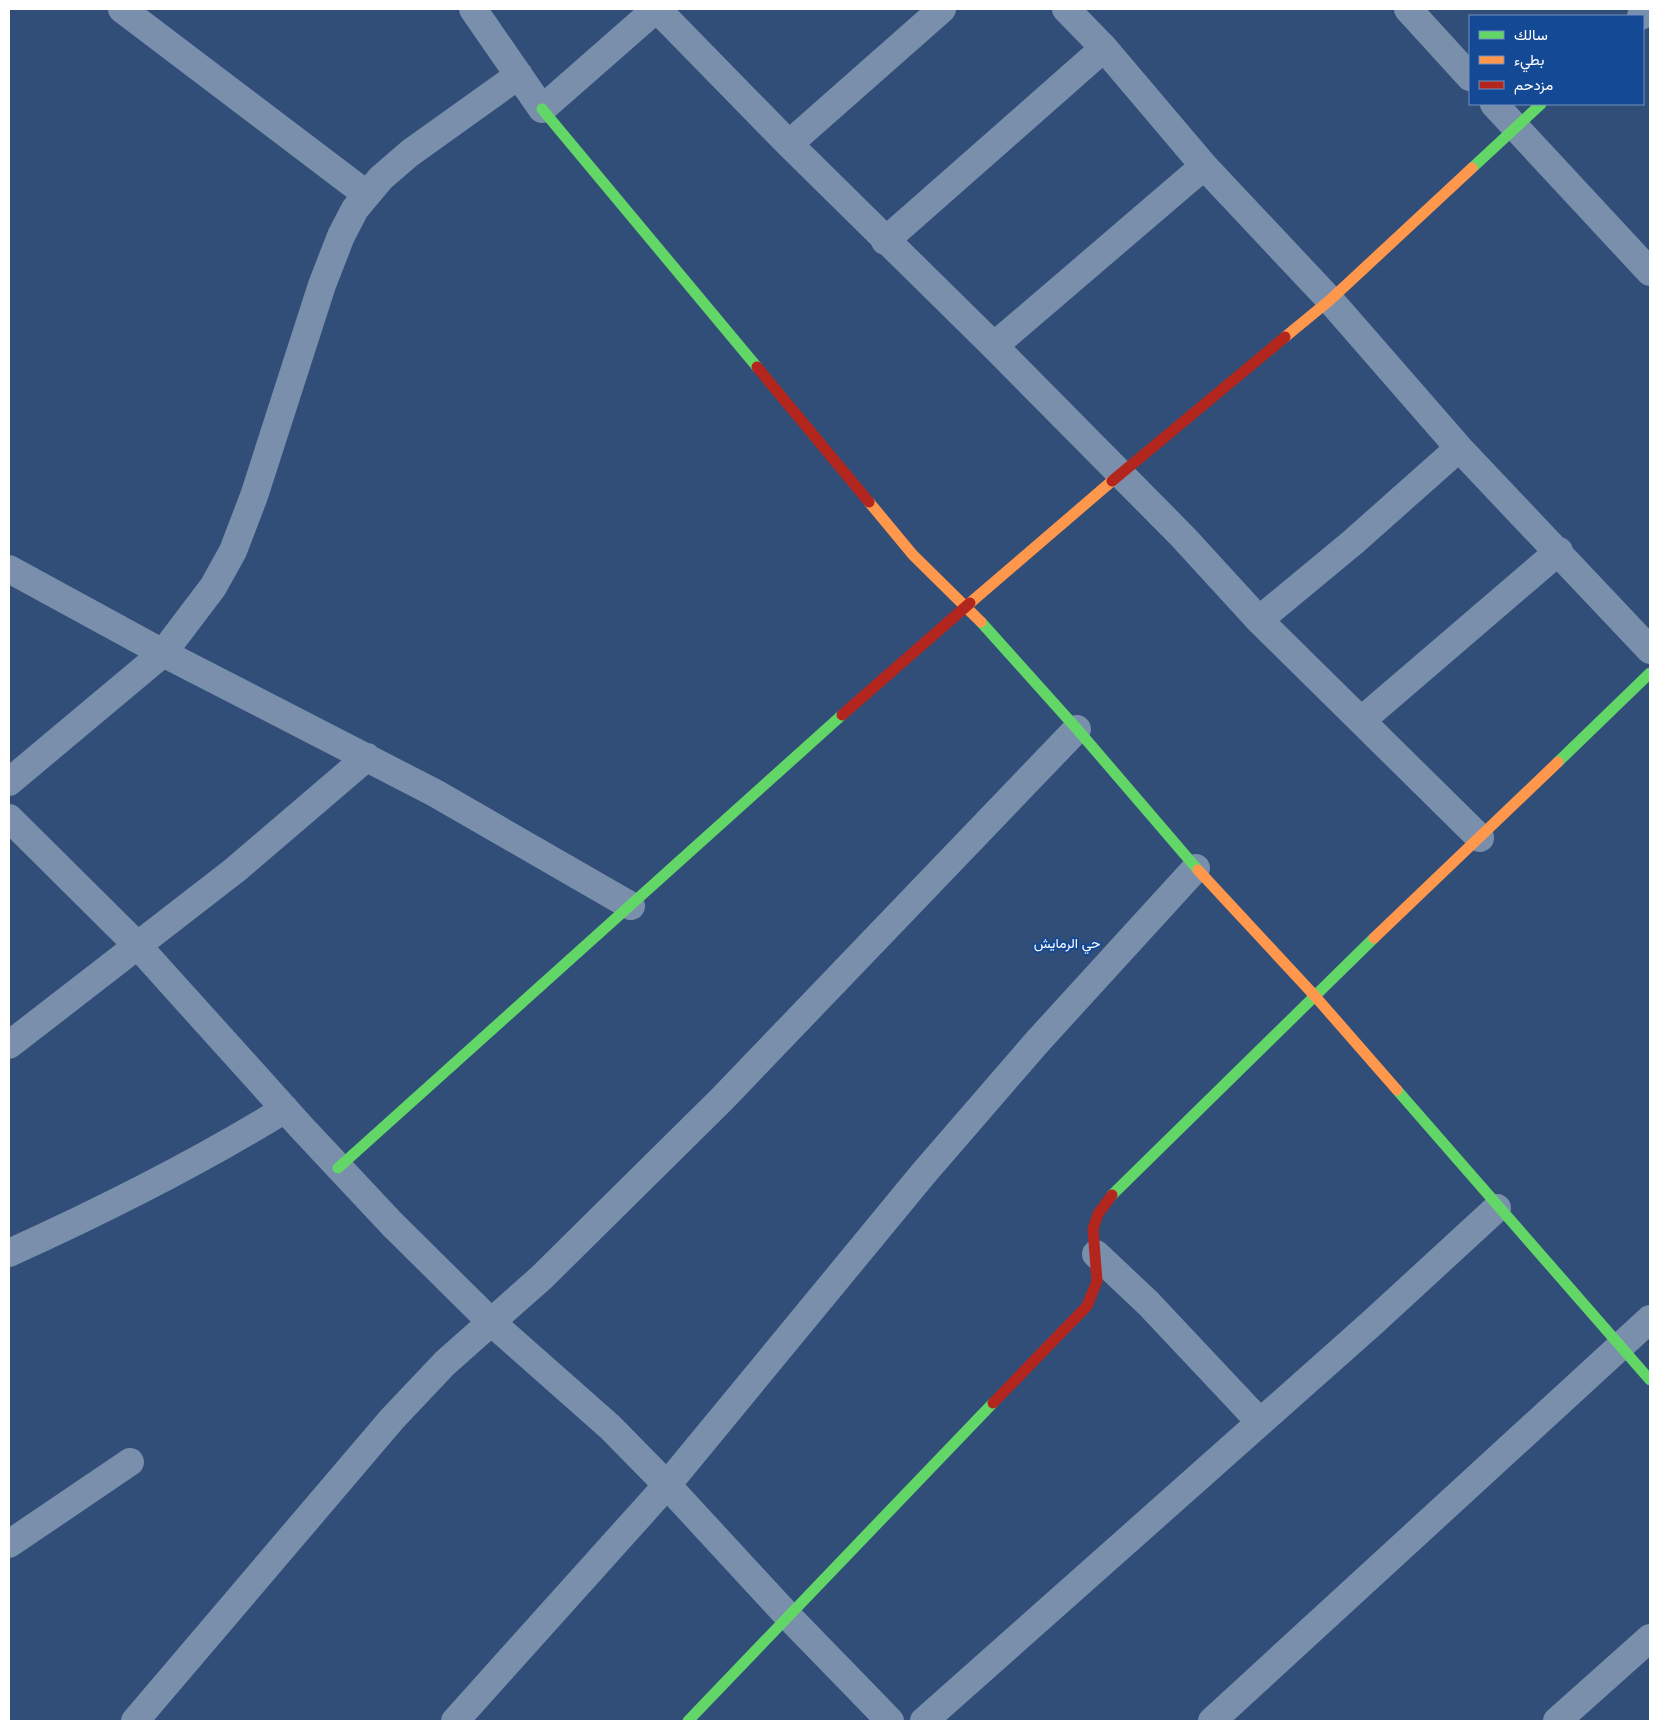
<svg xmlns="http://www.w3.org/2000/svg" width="1659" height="1730" font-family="'DM Sans',Vazirmatn,sans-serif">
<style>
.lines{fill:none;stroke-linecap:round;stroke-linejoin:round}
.street{stroke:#7a8fab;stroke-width:28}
.fast{stroke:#63d668;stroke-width:11}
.slow{stroke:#ff974d;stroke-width:11}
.jam{stroke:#b3261e;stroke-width:11}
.labels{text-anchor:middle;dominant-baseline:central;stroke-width:4;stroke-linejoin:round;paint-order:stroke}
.neighbourhood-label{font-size:14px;fill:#fff;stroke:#144995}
</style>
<rect width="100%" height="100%" fill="#314e78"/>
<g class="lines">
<path class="street" d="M122 9 366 194
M473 9 542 109 656 9
M657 9 789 144 994 346 1183 537 1259 620 1480 838
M1066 9 1104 48 1204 166 1330 300 1459 448 1650 650
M1408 9 1470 77
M1641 16 1650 9
M1494 104 1650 272
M789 144 942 9
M885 241 1104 48
M994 346 1204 166
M9 569 163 653 435 793 631 906
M1259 620 1352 543 1459 448
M1362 720 1559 551
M9 782 163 653 213 587 233 551 254 496 322 285 341 236 355 209 381 178 410 153 519 75
M9 818 138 946 302 1128 392 1224 490 1321 610 1427 667 1485 787 1615 890 1721
M9 1045 235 870 367 757
M9 1253C104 1210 196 1164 285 1109
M1096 1254 1148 1303 1260 1422
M9 1544 130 1462
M135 1721 392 1419 445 1363 542 1277 722 1099 1077 729
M455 1721 667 1485 923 1174 1038 1041 1196 868
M924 1721 1372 1323 1497 1208
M1212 1721 1650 1319
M1557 1721 1650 1638"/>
<path class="fast" d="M542 109 757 367
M1472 168 1541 104
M981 622 1077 729 1198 870
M1558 762 1650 673
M1397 1090 1650 1380
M338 1168 842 715
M1112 1195 1374 938
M688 1721 993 1403"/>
<path class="slow" d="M1285 337 1330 300 1472 168
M869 502 913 555 981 622
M970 603 1112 481
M1198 870 1314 995 1397 1090
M1374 938 1558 762"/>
<path class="jam" d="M757 367 869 502
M1112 481 1285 337
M842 715 970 603
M993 1403 1087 1306 1097 1281 1093 1229 1098 1214 1112 1195"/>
</g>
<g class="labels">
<g class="neighbourhood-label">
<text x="1067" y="943">حي الرمايش</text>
</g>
</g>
<rect width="1659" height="1730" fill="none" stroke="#ffffff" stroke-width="20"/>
<rect x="1469" y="15" width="175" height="90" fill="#144995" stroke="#7292bf"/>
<rect x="1479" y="31" width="25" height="8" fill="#63d668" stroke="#7292bf"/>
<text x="1514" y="40" font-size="15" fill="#ffffff">سالك</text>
<rect x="1479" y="56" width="25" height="8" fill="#ff974d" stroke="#7292bf"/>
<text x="1514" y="65" font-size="15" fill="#ffffff">بطيء</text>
<rect x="1479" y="81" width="25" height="8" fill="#b3261e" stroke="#7292bf"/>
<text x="1514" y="90" font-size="15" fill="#ffffff">مزدحم</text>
</svg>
